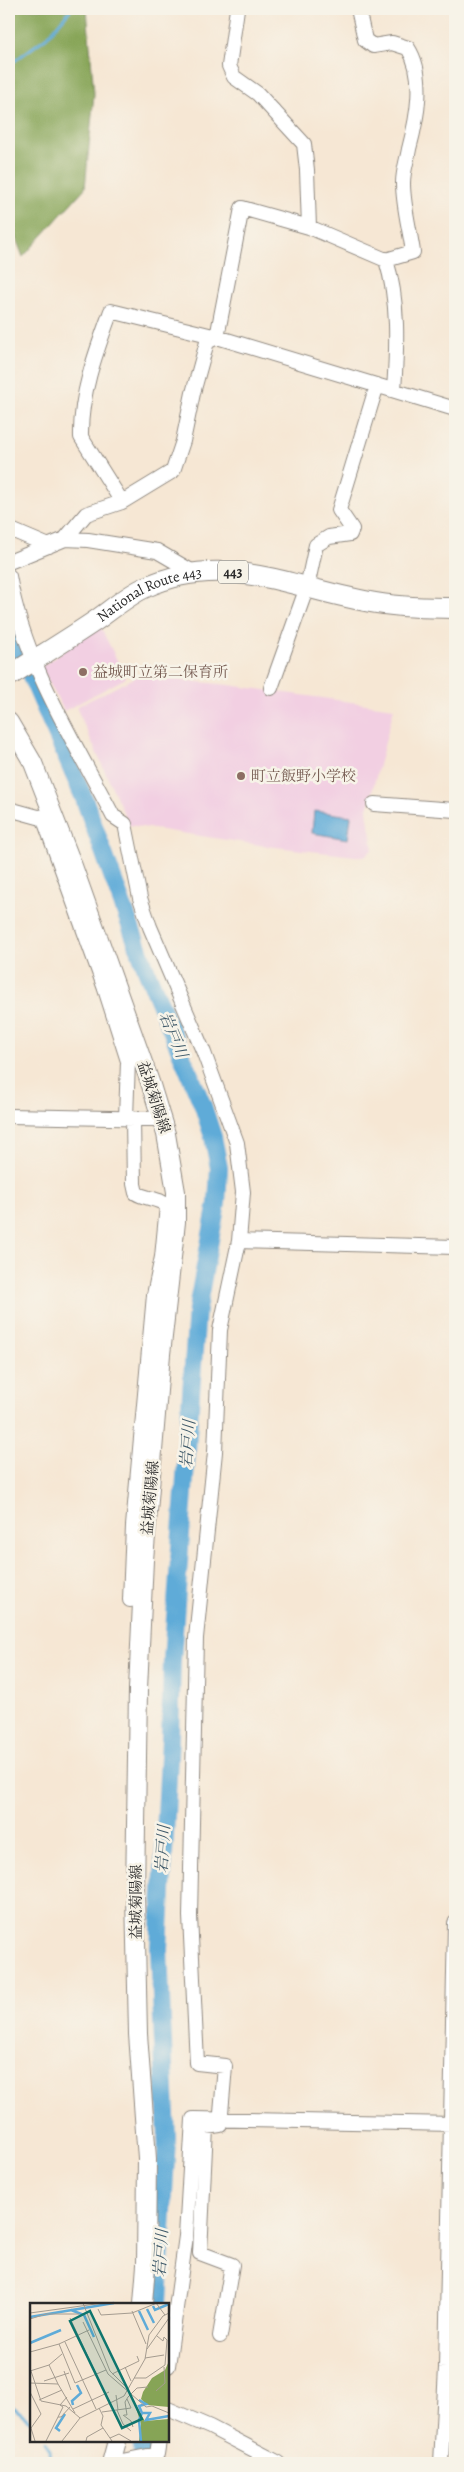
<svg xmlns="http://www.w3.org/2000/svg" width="464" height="2472" font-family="Alegreya,'Noto Serif JP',serif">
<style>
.built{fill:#f2cfe2}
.forest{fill:#86a456;stroke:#586840}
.water{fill:#5fabd8;stroke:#456b82}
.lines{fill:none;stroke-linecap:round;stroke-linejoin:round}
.stream{stroke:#5fabd8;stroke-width:3}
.river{stroke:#5fabd8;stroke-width:18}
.minor-casing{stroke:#908980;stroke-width:16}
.major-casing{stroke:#908980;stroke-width:20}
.highway-casing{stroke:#908980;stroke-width:22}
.minor{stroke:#fff;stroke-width:14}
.major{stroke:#fff;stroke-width:18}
.highway{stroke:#fff;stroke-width:20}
.education-dot{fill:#8d6e63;stroke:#f7f3e8;stroke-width:2}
.labels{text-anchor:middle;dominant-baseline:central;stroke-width:5;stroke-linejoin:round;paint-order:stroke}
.shield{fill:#f7f3e8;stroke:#686764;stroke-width:1}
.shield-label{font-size:14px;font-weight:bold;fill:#2b2b2b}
.street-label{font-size:15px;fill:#2b2b2b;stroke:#f7f3e8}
.education-label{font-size:15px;fill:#785e54;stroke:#f7f3e8;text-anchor:start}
.water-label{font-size:16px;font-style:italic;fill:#3d5868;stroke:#f7f3e8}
.inset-river{fill:none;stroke:#5fabd8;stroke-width:2.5}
.inset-road{fill:none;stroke:#a59c90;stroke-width:1}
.view{fill:#0f766e;fill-opacity:0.15;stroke:#0f766e;stroke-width:2.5}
.inset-edge{fill:none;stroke:#2b2b2b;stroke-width:2.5}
</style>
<rect width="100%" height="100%" fill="#f7f3e8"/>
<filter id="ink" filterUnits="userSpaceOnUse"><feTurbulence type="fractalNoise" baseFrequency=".02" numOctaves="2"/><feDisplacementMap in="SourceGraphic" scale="10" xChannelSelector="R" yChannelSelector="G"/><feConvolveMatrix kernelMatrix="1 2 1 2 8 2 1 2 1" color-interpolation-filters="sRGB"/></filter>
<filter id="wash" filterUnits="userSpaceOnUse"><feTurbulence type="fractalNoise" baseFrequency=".0096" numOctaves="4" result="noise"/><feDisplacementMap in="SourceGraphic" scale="20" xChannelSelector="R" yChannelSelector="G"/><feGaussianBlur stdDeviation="1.12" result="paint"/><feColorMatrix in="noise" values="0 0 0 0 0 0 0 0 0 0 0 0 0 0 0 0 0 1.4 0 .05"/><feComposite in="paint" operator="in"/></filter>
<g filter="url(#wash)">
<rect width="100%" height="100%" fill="#f6e7d4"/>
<path class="built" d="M100 626 126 678 64 711 41 667Z
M138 676 229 685 394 708 367 811 373 849 364 857 266 846 129 825 76 707Z"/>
<path class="forest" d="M9 9H87L94 94 85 188 23 257 9 220Z"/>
<path class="water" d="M314 811 351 816 348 839 312 833Z"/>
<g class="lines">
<path class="stream" d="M9 65 47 37 71 9
M9 2404 31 2421
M45 2441 50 2450 51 2463"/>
<path class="river" d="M9 625 83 796 147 972 203 1106 213 1137 219 1168 217 1203 197 1309 172 1660 170 1738 159 1949 167 2138 158 2304
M141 2441 144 2463"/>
</g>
</g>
<g filter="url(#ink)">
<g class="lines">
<defs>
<path id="minor" d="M237 9 229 66 234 77 258 94 304 144 307 170 309 227
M386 260C399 301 397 347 394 390
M122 502 81 437C80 394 96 352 111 311L217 337 455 409
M9 529 49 546
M65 539 86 514 122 502 173 471 183 441 193 393 207 342 217 337 242 208 309 227 386 260 413 252C410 230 403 206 403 183 403 171 407 161 409 149 417 119 426 76 408 48L392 43 373 46 365 40 358 9
M9 562 65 539 88 540 157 551 193 572
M9 576C24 663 73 739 113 816L125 824 140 898 150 927 204 1053 237 1143 243 1192 239 1241 220 1330 215 1452 196 1638 190 1916 197 2063 225 2066 220 2125 206 2127 200 2253 232 2265 220 2336
M271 688 307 587 316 545 329 537 350 534 352 529 339 510 377 385
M374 804 455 810
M9 809 38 817 52 816
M43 817 105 989 128 1061 126 1118
M9 1116 160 1119
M239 1241 455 1247
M130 1600 133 1526 154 1295 162 1257 167 1206C160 1198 145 1199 136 1193L134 1184 133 1118
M168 2366 186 2236 193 2119 455 2124
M168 2409 210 2427 279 2463
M112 2463 157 2454 159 2441
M441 2463 446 2368 455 1923"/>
<path id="major" d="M9 722 33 763 73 866 150 1082 166 1134 176 1192V1222L161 1354 144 1560 138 1689 135 1894 138 2034 147 2159 146 2265 143 2304
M111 2463 117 2441"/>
<g id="highway">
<path id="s1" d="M9 676C37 658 67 640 95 621 111 610 128 595 146 587 227 550 295 590 376 603 402 607 429 608 455 608"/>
</g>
</defs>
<use href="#minor" class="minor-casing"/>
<use href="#major" class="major-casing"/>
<use href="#highway" class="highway-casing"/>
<use href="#minor" class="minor"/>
<use href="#major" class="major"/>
<use href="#highway" class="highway"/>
</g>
</g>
<g class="education-dot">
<circle cx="83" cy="672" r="5"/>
<circle cx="241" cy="776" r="5"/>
</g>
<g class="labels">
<rect class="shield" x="218" y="560.5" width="30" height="23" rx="4"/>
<g class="shield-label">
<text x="233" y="572">443</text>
</g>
<g class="street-label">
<text stroke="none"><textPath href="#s1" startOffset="164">National Route 443</textPath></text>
<text transform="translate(154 1097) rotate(72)">益城菊陽線</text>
<text transform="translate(150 1498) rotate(-85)">益城菊陽線</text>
<text transform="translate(136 1902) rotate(-90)">益城菊陽線</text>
</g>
<g class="education-label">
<text x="93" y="672">益城町立第二保育所</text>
<text x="251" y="776">町立飯野小学校</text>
</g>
<g class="water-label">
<text transform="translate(173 1035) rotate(67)">岩戸川</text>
<text transform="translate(188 1444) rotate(-86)">岩戸川</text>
<text transform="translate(163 1849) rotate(-87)">岩戸川</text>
<text transform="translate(161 2253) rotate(-87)">岩戸川</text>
</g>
</g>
<g transform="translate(30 2303)">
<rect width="139" height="139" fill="#f6e7d4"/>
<path d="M139 58V104L117 102 111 96 113 89 122 75 135 67ZM106 105 115 118 139 116V138H109L111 121Z" fill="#86a456"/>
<path class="inset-river" d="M123 3 125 7 139 1M117 6 124 20M41 7 54 12 64 34M109 8 118 27M0 14 84 0M0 40 31 27M109 97 116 101 109 103 112 110H120L116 117 139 113M43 102 42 98 51 90 47 82M30 128 26 125 35 111M111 138 109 117 112 110"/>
<path class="inset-road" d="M53 0 80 68 98 86M126 0 135 12M68 6 71 12 102 10 127 0M102 8 116 41M0 10 73 0M40 15 79 99M0 16 16 11H49M53 19 78 71 116 104 122 103 139 110M35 39 66 106M117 46 139 15M0 49 29 41M115 55 134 52M19 62 28 81M95 64 101 78M0 65 11 98 36 103 50 115M0 68 19 62 32 51M34 68 41 87M82 71 109 58 107 53M104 75H116L135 62 137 37 134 34 133 38 127 33M14 78 39 70M0 80 28 81 45 110M45 80 29 41 59 27M45 80 76 67M126 88 135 80 134 64M0 89 11 111 1 125M86 92 88 107M9 97 32 87M69 105 73 113 71 122 82 138M43 106 79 89M87 107 93 121 101 128M72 109 101 105 97 96M93 112 101 118 103 124M94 112H97L95 99 98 94 107 85 118 84M28 114H31L40 104M0 122 5 138M80 135 89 131 101 138M16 138 33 104 30 102 37 94M32 138 50 115 94 93 115 56 119 32 133 13 139 10M56 138 57 134 73 125"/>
<path class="view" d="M60 8 112 116 92 125 40 18Z"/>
<rect width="139" height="139" class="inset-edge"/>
</g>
<rect width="464" height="2472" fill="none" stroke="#f7f3e8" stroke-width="30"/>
</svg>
